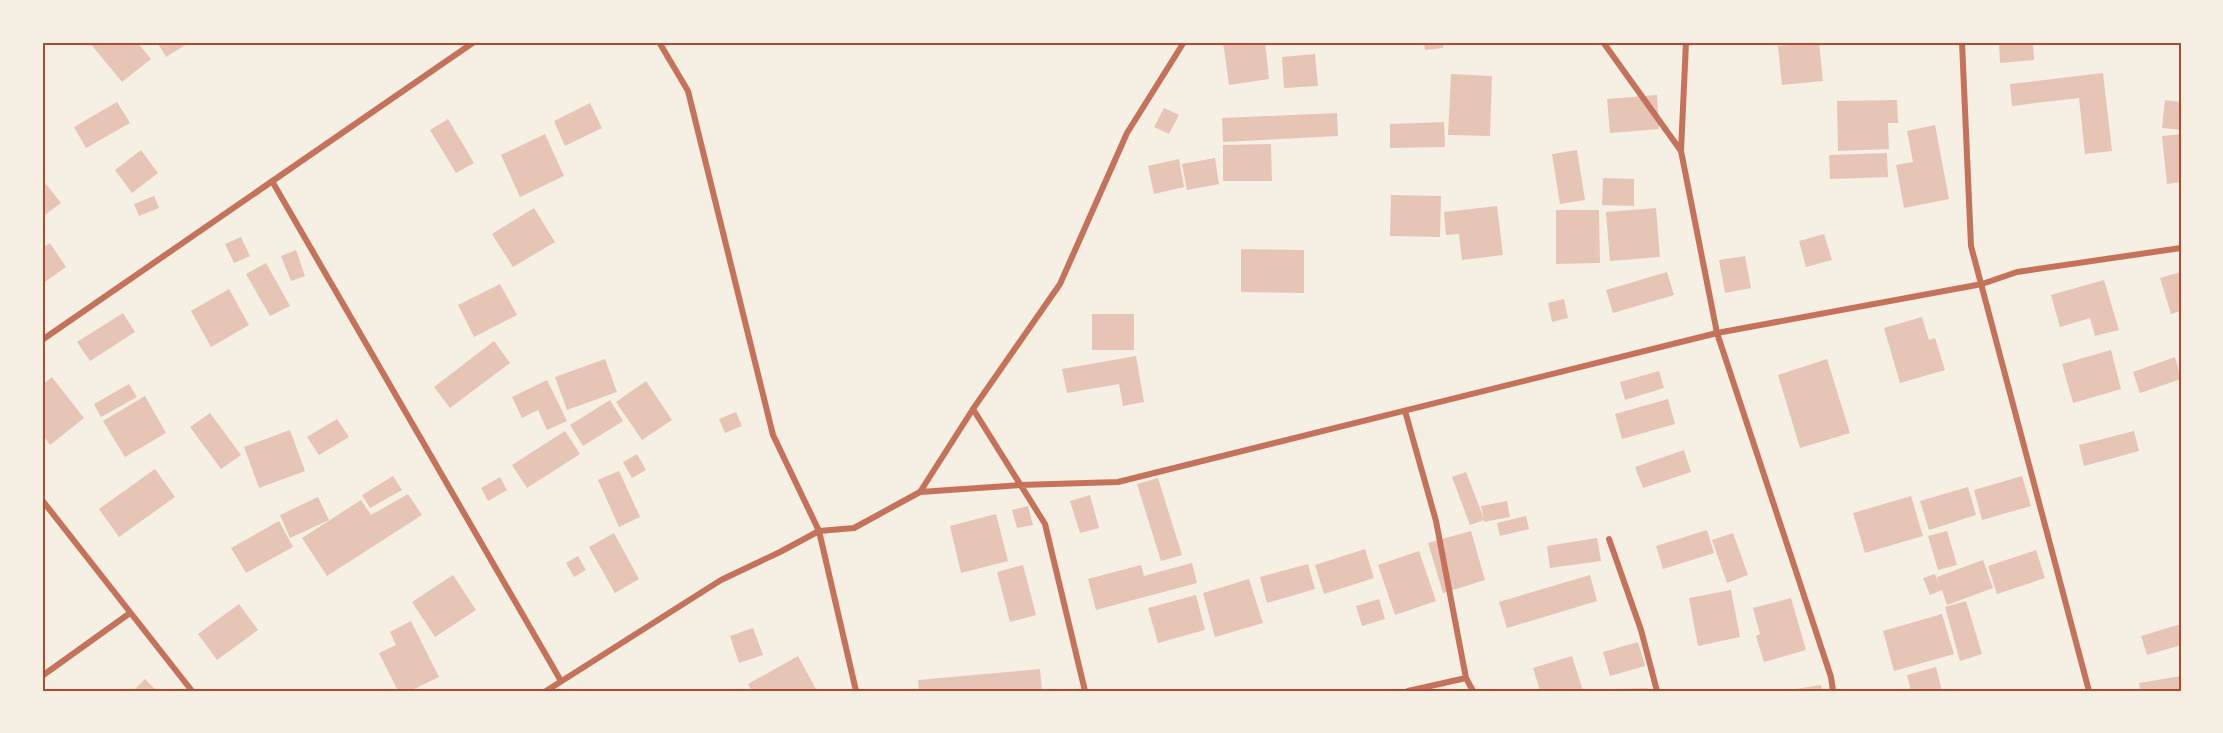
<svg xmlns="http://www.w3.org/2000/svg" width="2223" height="733" font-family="'Crimson Pro',serif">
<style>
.building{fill:#e6c5b7}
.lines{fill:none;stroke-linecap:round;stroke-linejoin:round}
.minor{stroke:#c5725c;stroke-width:6}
.neatline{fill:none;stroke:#b5482f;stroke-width:2}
</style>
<rect width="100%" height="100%" fill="#f6efe4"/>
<path class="building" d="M89 42H137L151 59 122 82Z
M157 42H190L166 57Z
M1223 42H1265L1269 79 1229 85Z
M1424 42H1443V48L1425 50Z
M1819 42 1823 81 1782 85 1778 46Z
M1999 42H2033L2034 60 2000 63Z
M1315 54 1318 86 1284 88 1282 57Z
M2103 73 2112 151 2085 154 2079 98 2012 106 2010 84Z
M1451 74 1492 76 1490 136 1448 135Z
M1657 95 1659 129 1610 133 1607 99Z
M1897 100 1898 123H1888L1889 149 1838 151 1837 101Z
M2165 100 2181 102V130L2162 128Z
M117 102 130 123 86 148 74 127Z
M590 103 602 128 565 146 554 121Z
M1164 108 1179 115 1169 134 1154 127Z
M1337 113 1338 136 1223 142 1222 118Z
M448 119 474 163 456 173 430 130Z
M1444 122 1445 147 1390 148V124Z
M1935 125 1949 199 1904 208 1896 165 1913 162 1907 131Z
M545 134 564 176 520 197 501 155Z
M2181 134V182L2167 184 2162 136Z
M1271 144 1272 181H1223V145Z
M141 150 158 173 132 193 115 170Z
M1577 150 1585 200 1560 204 1552 154Z
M1887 153 1888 177 1830 179 1829 155Z
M1215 158 1219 184 1187 190 1182 164Z
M1179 159 1184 187 1154 194 1148 166Z
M1603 178 1634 179V206L1602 205Z
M42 179 61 203 42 217Z
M1391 195 1441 196 1440 237 1390 236Z
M154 196 159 208 139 216 134 204Z
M1497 206 1503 255 1462 260 1459 234 1446 235 1444 212Z
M534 208 555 242 513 267 492 234Z
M1656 208 1660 257 1610 261 1606 212Z
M1556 210H1599L1600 263 1556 264Z
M1824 234 1832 260 1806 267 1799 241Z
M241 237 250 256 234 263 225 244Z
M50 243 66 267 42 284V248Z
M1241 249 1304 250V293L1241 292Z
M296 250 305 276 291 281 281 256Z
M1745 256 1751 288 1725 293 1719 260Z
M266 263 290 306 270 316 246 274Z
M1667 272 1674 295 1613 313 1606 290Z
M2181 272V311L2171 314 2160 278Z
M2104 280 2119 330 2095 336 2090 318 2060 327 2051 295Z
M500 284 517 315 474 337 458 305Z
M229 289 249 325 211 347 191 311Z
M1564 299 1568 318 1552 322 1548 303Z
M123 313 135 332 90 361 77 342Z
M1092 314H1134V350H1092Z
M1922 317 1929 340 1935 338 1945 370 1900 383 1884 328Z
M494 341 510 363 450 408 434 387Z
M2111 350 2121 389 2073 403 2062 364Z
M1136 356 1144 402 1123 406 1119 384 1067 393 1062 369Z
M2175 357 2181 379 2140 393 2133 372Z
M605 359 617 392 567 410 555 377Z
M1827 359 1850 433 1800 448 1778 375Z
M1659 371 1664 388 1625 400 1620 382Z
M52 377 84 418 50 445 42 434V385Z
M547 380 567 421 547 430 538 410 522 418 512 397Z
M646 381 672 420 642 440 616 402Z
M129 384 137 397 101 417 94 404Z
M145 396 166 433 125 457 103 421Z
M1668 399 1675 424 1622 439 1615 414Z
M610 400 623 421 583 446 570 425Z
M736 412 742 426 725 433 719 419Z
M210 413 241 455 221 469 190 427Z
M337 419 349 437 319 455 307 437Z
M290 430 305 471 259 488 244 447Z
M565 431 580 454 527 488 512 465Z
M2134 431 2139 451 2084 466 2079 445Z
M1684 450 1691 472 1643 488 1635 467Z
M637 454 646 470 632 478 623 462Z
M155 469 175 497 119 537 99 509Z
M619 471 640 517 619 527 598 480Z
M1466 472 1484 519 1481 506 1507 501 1510 517 1484 522V520L1470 525 1452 477Z
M393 476 402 490 370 508 362 495Z
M2022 476 2031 506 1982 520 1974 490Z
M500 477 507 490 488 501 481 488Z
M1158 478 1182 555 1161 561 1137 484Z
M1968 487 1976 515 1929 530 1920 501Z
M408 494 422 515 327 576 302 538 361 500 371 515Z
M1090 495 1099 528 1080 533 1070 501Z
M1911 496 1923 536 1865 553 1853 513Z
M318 497 329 520 290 538 280 515Z
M1028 506 1033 525 1017 528 1012 510Z
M996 514 1008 561 961 573 950 526Z
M1526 516 1529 529 1500 536 1497 523Z
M279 521 293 547 246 573 231 548Z
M1707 530 1714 553 1663 569 1656 546Z
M1471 531 1485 580 1443 593 1428 543Z
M1947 531 1957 565 1938 570 1928 536Z
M614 533 639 579 615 593 589 547Z
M1733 533 1748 575 1727 583 1712 540Z
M1597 538 1601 561 1550 568 1547 546Z
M1365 549 1374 578 1324 594 1315 565Z
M2036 550 2045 578 1997 594 1988 566Z
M1419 551 1436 601 1395 615 1378 565Z
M578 556 586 570 574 577 566 563Z
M1983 560 1993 588 1947 605 1942 590 1930 595 1923 578 1935 574 1939 585 1937 577Z
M1192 563 1197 583 1096 610 1088 579 1141 565 1144 576Z
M1308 564 1315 589 1267 603 1260 577Z
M1023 565 1036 615 1010 622 997 572Z
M453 575 476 610 435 637 412 602Z
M1590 575 1597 601 1507 628 1499 602Z
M1249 579 1263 623 1215 637 1203 593Z
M1731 590 1740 637 1698 646 1689 598Z
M1196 595 1205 630 1158 643 1148 608Z
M1791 598 1806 650 1764 662 1756 636 1760 634 1753 608Z
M1379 599 1385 619 1362 626 1356 606Z
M1966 601 1982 654 1960 661 1945 607Z
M239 604 258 630 217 660 198 634Z
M1942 614 1954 654 1894 671 1883 631Z
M411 621 439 677 410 691H398L379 653 396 645 390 632Z
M2181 624V645L2147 655 2141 636Z
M753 628 763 655 739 663 730 636Z
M1638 642 1645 666 1610 676 1603 652Z
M798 656 817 691H752L748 684Z
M1572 656 1583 691H1540L1533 668Z
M1936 667 1942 691H1911L1907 675Z
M1040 669 1042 691H919L918 680Z
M2181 676V691H2140L2139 683Z
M145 679 157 691H133Z
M1821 685 1822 691H1789V690Z
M1648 688V691H1609V689Z"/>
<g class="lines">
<path class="minor" d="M659 42 688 91 773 435 819 531 856 691
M1603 42 1681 151
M1686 42 1681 151 1717 333 1831 677 1833 691
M1962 42 1971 246 2089 691
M272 181 561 681
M42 340 474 42
M973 409 1045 524 1085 691
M1405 411 1436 521 1466 678 1473 691
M920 492 973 409 1060 284 1127 133 1184 42
M42 500 192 691
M1609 539 1641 630 1657 691
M42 676 130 613
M546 691 721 580 780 552 819 531 854 528 920 492 1020 485 1118 482 1717 333 1982 284 2017 272 2181 248
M1408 691 1466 678"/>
</g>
<rect width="2223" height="733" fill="none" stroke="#f6efe4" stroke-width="87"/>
<rect x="44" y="44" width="2136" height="646" class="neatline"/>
</svg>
